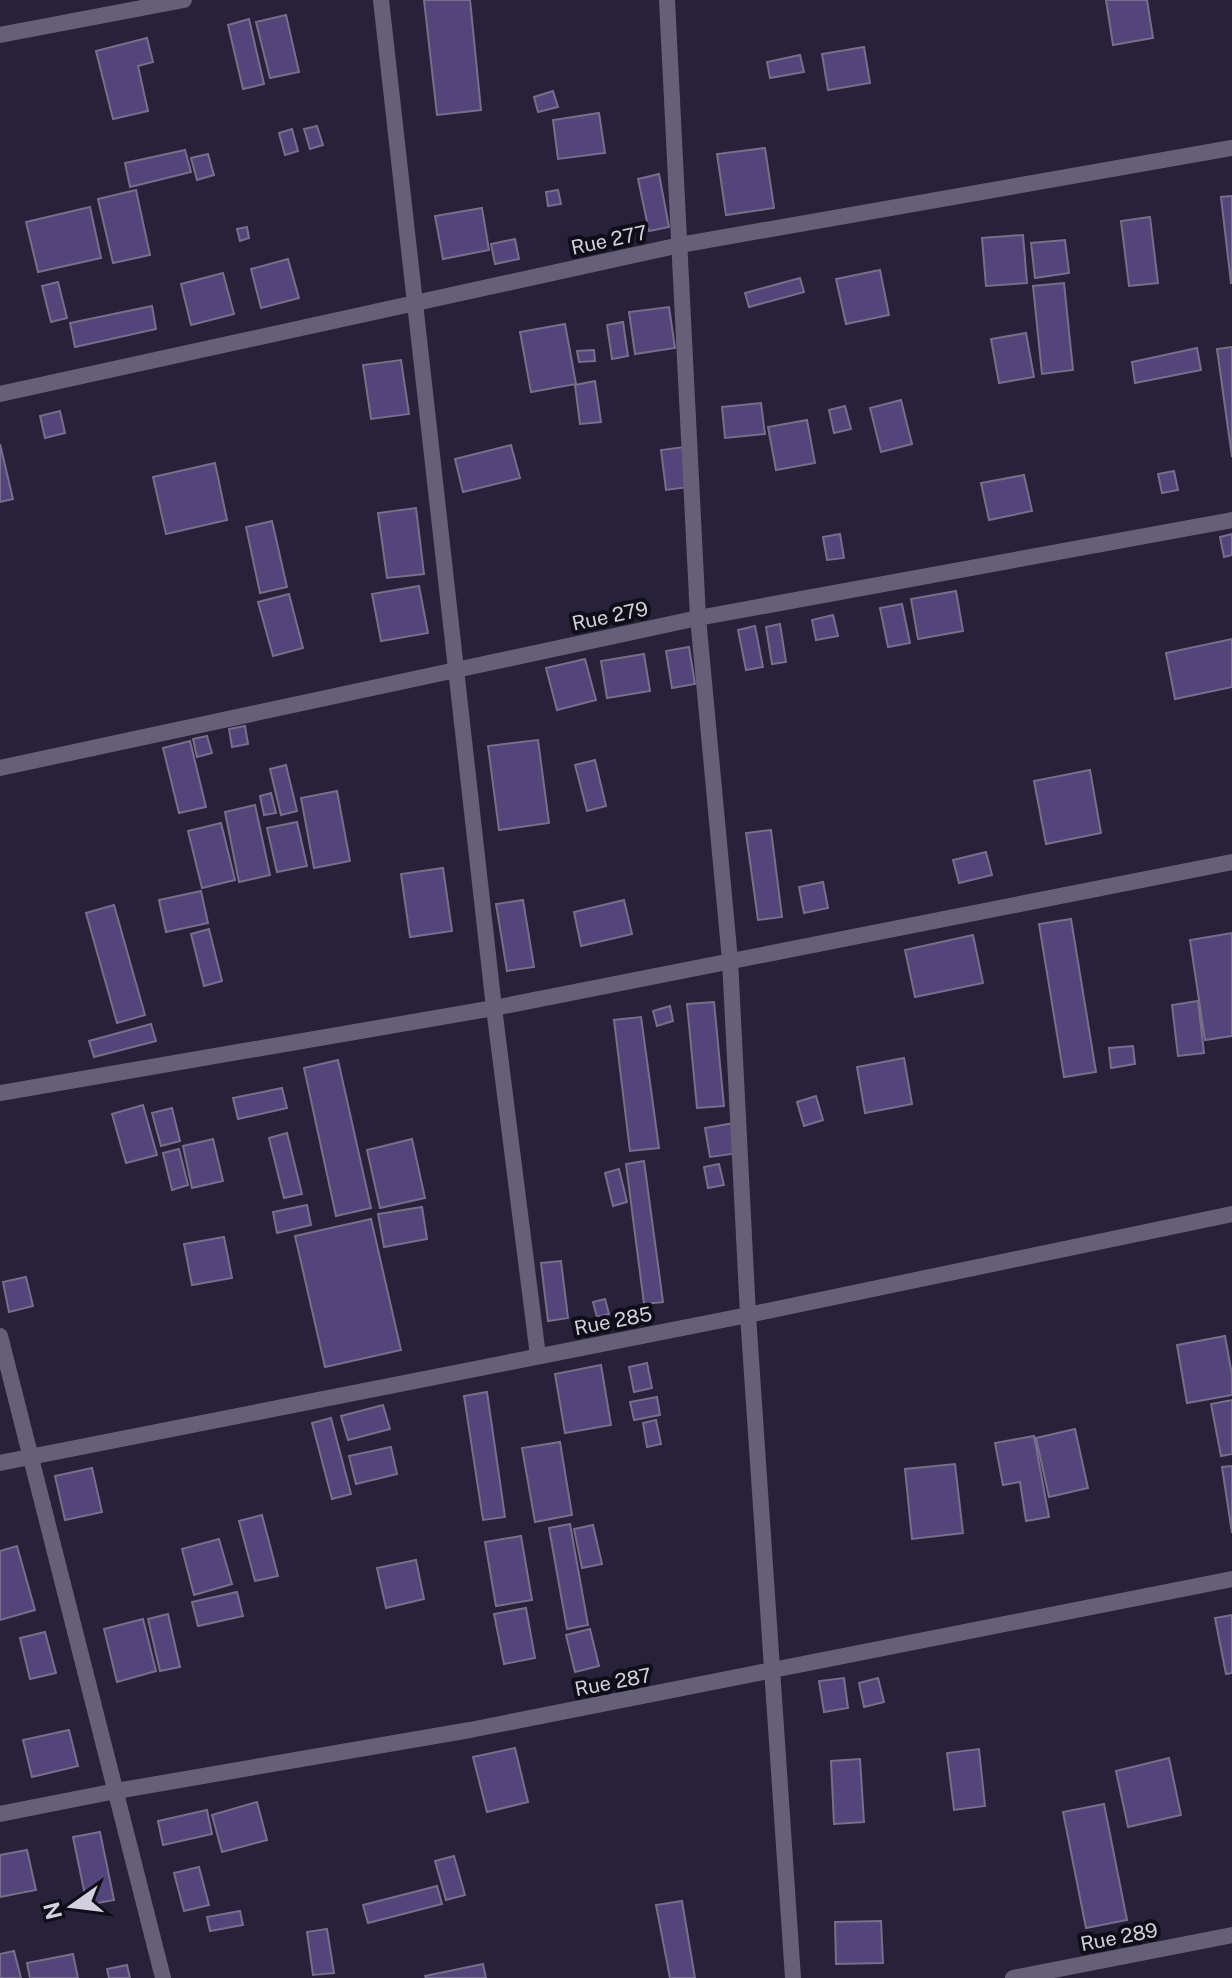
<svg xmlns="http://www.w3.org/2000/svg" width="1232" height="1978" font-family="'Public Sans',sans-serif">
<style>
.building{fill:#53457a;stroke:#756f8b;stroke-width:2}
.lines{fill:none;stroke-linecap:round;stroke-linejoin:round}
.street{stroke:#656078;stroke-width:16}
.labels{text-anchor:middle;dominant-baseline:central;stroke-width:8;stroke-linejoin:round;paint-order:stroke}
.street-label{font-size:20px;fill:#d2cfdf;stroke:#0f0d17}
</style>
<rect width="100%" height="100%" fill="#272139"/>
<path class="building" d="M424 0H470L481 110 437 115Z
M1106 0H1147L1153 38 1113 45Z
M286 15 299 72 270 78 256 22Z
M249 19 264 84 243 89 228 25Z
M147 38 153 62 138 66 148 111 113 119 96 51Z
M864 47 870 83 828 90 822 54Z
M800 55 804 72 770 78 767 62Z
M553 91 558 107 538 112 534 97Z
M599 113 605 153 558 159 553 120Z
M317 126 323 145 310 149 304 129Z
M292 129 298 151 285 155 279 133Z
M765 148 774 208 726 215 717 154Z
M185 150 191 172 130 187 125 163Z
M208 154 214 175 197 180 191 158Z
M659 174 669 227 649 231 638 179Z
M136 190 150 255 113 263 98 199Z
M558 190 561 204 548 206 546 192Z
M1232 196V283H1231L1221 197Z
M90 207 101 258 38 272 26 222Z
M482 208 489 250 443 259 435 216Z
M1150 217 1158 283 1129 286 1121 221Z
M247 227 249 238 240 241 237 229Z
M1023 235 1027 283 986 286 982 238Z
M515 239 519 259 495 264 491 244Z
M1065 240 1069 273 1035 278 1031 243Z
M288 259 299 298 261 308 251 269Z
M880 270 889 315 846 324 836 279Z
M223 273 234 314 191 325 181 284Z
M800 278 804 292 749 307 745 293Z
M58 282 67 318 51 322 42 286Z
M1064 283 1073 370 1042 374 1033 286Z
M152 306 156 329 75 347 70 323Z
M669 307 675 348 635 354 629 312Z
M623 322 628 356 612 359 607 325Z
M565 324 576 384 531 392 520 332Z
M1026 333 1034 377 999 383 991 339Z
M1232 347V457L1217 349Z
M1197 348 1201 370 1135 383 1132 362Z
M594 350 595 361 579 362 577 351Z
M401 360 409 414 371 419 363 365Z
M595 381 601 422 580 424 575 385Z
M901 400 912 444 881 452 870 408Z
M761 403 765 434 725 438 722 407Z
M845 406 851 429 834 433 829 410Z
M60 411 65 433 45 438 40 416Z
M807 420 815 463 776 470 768 427Z
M0 444 13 499 0 502Z
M511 445 520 478 463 492 455 459Z
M684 447 689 487 666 490 661 450Z
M215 463 227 520 166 534 153 477Z
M1174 471 1178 490 1162 493 1158 474Z
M1024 475 1032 511 989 520 981 483Z
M416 508 424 574 387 578 378 513Z
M272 521 287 587 260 593 246 527Z
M840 534 844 558 827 560 823 537Z
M1232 534V555L1224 557 1220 537Z
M419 586 428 633 381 641 372 594Z
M956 591 963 631 918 639 911 599Z
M289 594 303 648 273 656 258 602Z
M902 604 910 643 888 647 880 608Z
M833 615 838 636 816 640 812 620Z
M780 624 786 662 772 664 766 627Z
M755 626 763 667 746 670 738 630Z
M1232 639V687L1175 699 1166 653Z
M689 647 695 684 672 688 666 651Z
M644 654 650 691 607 698 601 661Z
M585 659 596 700 557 710 546 668Z
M245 726 248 744 232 747 229 729Z
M207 736 212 753 197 757 193 739Z
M538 740 549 823 499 830 488 746Z
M190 741 206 807 179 813 163 748Z
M595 760 606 806 587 811 575 765Z
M286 765 297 811 281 815 270 769Z
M1090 770 1101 833 1046 844 1034 781Z
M337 791 350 861 314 868 301 798Z
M271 793 276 813 264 815 260 796Z
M255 805 270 875 239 882 225 812Z
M297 822 307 866 277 872 267 828Z
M221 823 235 880 202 888 188 831Z
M771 830 782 917 758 920 746 833Z
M986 852 992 875 959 883 953 860Z
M443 868 452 931 410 937 401 874Z
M823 882 828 908 804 913 799 887Z
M201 891 208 923 166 932 159 900Z
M523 900 534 967 507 971 496 904Z
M624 900 632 934 581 946 574 912Z
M114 905 145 1015 117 1023 86 913Z
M1071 919 1096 1072 1064 1077 1039 924Z
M209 929 222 981 204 986 191 934Z
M1232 933V1036L1205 1040 1190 940Z
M973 935 983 983 915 997 905 950Z
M1198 1001 1204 1053 1178 1056 1172 1005Z
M714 1002 724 1106 697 1108 687 1004Z
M670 1006 673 1021 657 1026 653 1011Z
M641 1017 659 1148 630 1151 614 1020Z
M151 1024 156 1041 94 1057 89 1041Z
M1133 1046 1135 1064 1111 1068 1109 1048Z
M904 1058 912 1104 865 1113 857 1067Z
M338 1060 371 1208 336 1216 304 1068Z
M282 1088 287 1108 238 1119 233 1098Z
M816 1096 823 1120 804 1126 797 1102Z
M143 1105 157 1155 126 1163 112 1114Z
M172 1108 180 1141 161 1146 152 1113Z
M734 1123 739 1153 710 1157 705 1128Z
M287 1133 302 1194 284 1198 269 1138Z
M213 1139 223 1181 192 1188 183 1146Z
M412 1139 425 1198 380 1208 367 1150Z
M179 1149 188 1185 172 1190 163 1153Z
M644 1161 663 1302 644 1304 626 1164Z
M719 1164 724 1185 708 1188 704 1167Z
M619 1169 627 1202 613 1206 605 1173Z
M307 1205 311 1225 277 1233 273 1212Z
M422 1207 427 1239 384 1247 378 1214Z
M371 1219 401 1350 325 1367 295 1236Z
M224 1237 232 1278 192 1285 184 1244Z
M561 1261 568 1318 548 1321 541 1263Z
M26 1277 33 1306 9 1312 3 1282Z
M605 1299 609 1314 597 1317 593 1302Z
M1225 1336 1232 1375V1395L1187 1403 1177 1345Z
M647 1363 652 1388 634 1392 629 1367Z
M601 1365 611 1425 565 1433 555 1374Z
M487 1392 505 1517 483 1520 464 1396Z
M657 1397 660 1415 634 1420 630 1402Z
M1232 1400V1454L1221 1456 1211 1404Z
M383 1405 390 1429 348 1440 341 1416Z
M331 1418 351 1494 332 1499 312 1423Z
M656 1420 661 1444 647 1447 643 1423Z
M1075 1429 1088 1488 1049 1497 1036 1438Z
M1034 1436 1049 1517 1026 1521 1020 1482 1003 1485 995 1443Z
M560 1442 572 1515 535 1522 522 1448Z
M391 1447 397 1474 356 1484 349 1456Z
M955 1464 963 1533 912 1539 905 1469Z
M1232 1466V1533L1222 1467Z
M92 1468 102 1512 65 1520 55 1476Z
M262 1515 278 1576 255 1581 239 1521Z
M570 1524 588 1625 567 1629 549 1528Z
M593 1525 602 1564 582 1568 574 1529Z
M521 1536 532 1600 496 1606 485 1542Z
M219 1539 232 1584 194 1595 182 1549Z
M17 1546 35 1610 0 1620V1551Z
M416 1560 424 1599 386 1608 377 1568Z
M237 1592 243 1616 198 1626 192 1602Z
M526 1608 535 1658 504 1664 494 1614Z
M168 1614 180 1667 160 1671 148 1619Z
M1232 1615V1673L1226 1674 1215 1618Z
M143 1619 156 1671 117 1682 104 1629Z
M590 1629 599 1666 575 1672 566 1635Z
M45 1632 56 1673 30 1679 20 1638Z
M844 1678 848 1708 824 1712 819 1681Z
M878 1678 884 1702 864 1707 859 1683Z
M69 1730 78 1766 32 1777 23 1740Z
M515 1748 528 1802 487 1812 473 1757Z
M979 1749 985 1806 954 1810 947 1753Z
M1169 1758 1181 1815 1128 1827 1116 1771Z
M860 1759 864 1822 834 1824 831 1761Z
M257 1802 267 1840 222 1852 212 1815Z
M1104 1804 1127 1920 1086 1928 1063 1812Z
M207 1810 212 1834 163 1845 158 1821Z
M100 1832 114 1900 87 1905 73 1837Z
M27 1850 36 1890 0 1897V1855Z
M454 1856 465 1895 446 1900 435 1861Z
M199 1867 209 1905 184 1911 174 1873Z
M437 1886 442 1904 368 1923 363 1905Z
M682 1901 695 1978H670L656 1905Z
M240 1911 243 1925 210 1931 207 1917Z
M881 1921 883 1963 836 1964 835 1922Z
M327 1929 334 1973 313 1975 307 1932Z
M14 1951 21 1978H0V1954Z
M73 1954 78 1978H30L27 1963Z
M483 1964 486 1978H426L425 1976Z
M127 1965 130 1978H109L107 1969Z"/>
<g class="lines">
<path class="street" d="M381 0 494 1008 538 1356
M667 0 698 618 730 960 748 1315 793 1978
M0 35 184 0
M0 394 680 245 1232 148
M0 768 698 618 1232 520
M0 1093 494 1008 1232 862
M0 1336 163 1978
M0 1463 748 1315 1232 1214
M0 1814 116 1791 470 1730 1232 1579
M1013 1978 1232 1935"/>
</g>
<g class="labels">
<g class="street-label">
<text transform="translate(609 240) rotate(-12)">Rue 277</text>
<text transform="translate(610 616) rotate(-12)">Rue 279</text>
<text transform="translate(613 1321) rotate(-11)">Rue 285</text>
<text transform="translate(613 1682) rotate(-11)">Rue 287</text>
<text transform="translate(1119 1937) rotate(-11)">Rue 289</text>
</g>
</g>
<g transform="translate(72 1906) rotate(256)" stroke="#0f0d17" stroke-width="6" paint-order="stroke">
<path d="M0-6L14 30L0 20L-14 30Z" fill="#d2cfdf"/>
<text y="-12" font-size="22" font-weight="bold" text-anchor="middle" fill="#d2cfdf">N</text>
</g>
</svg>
